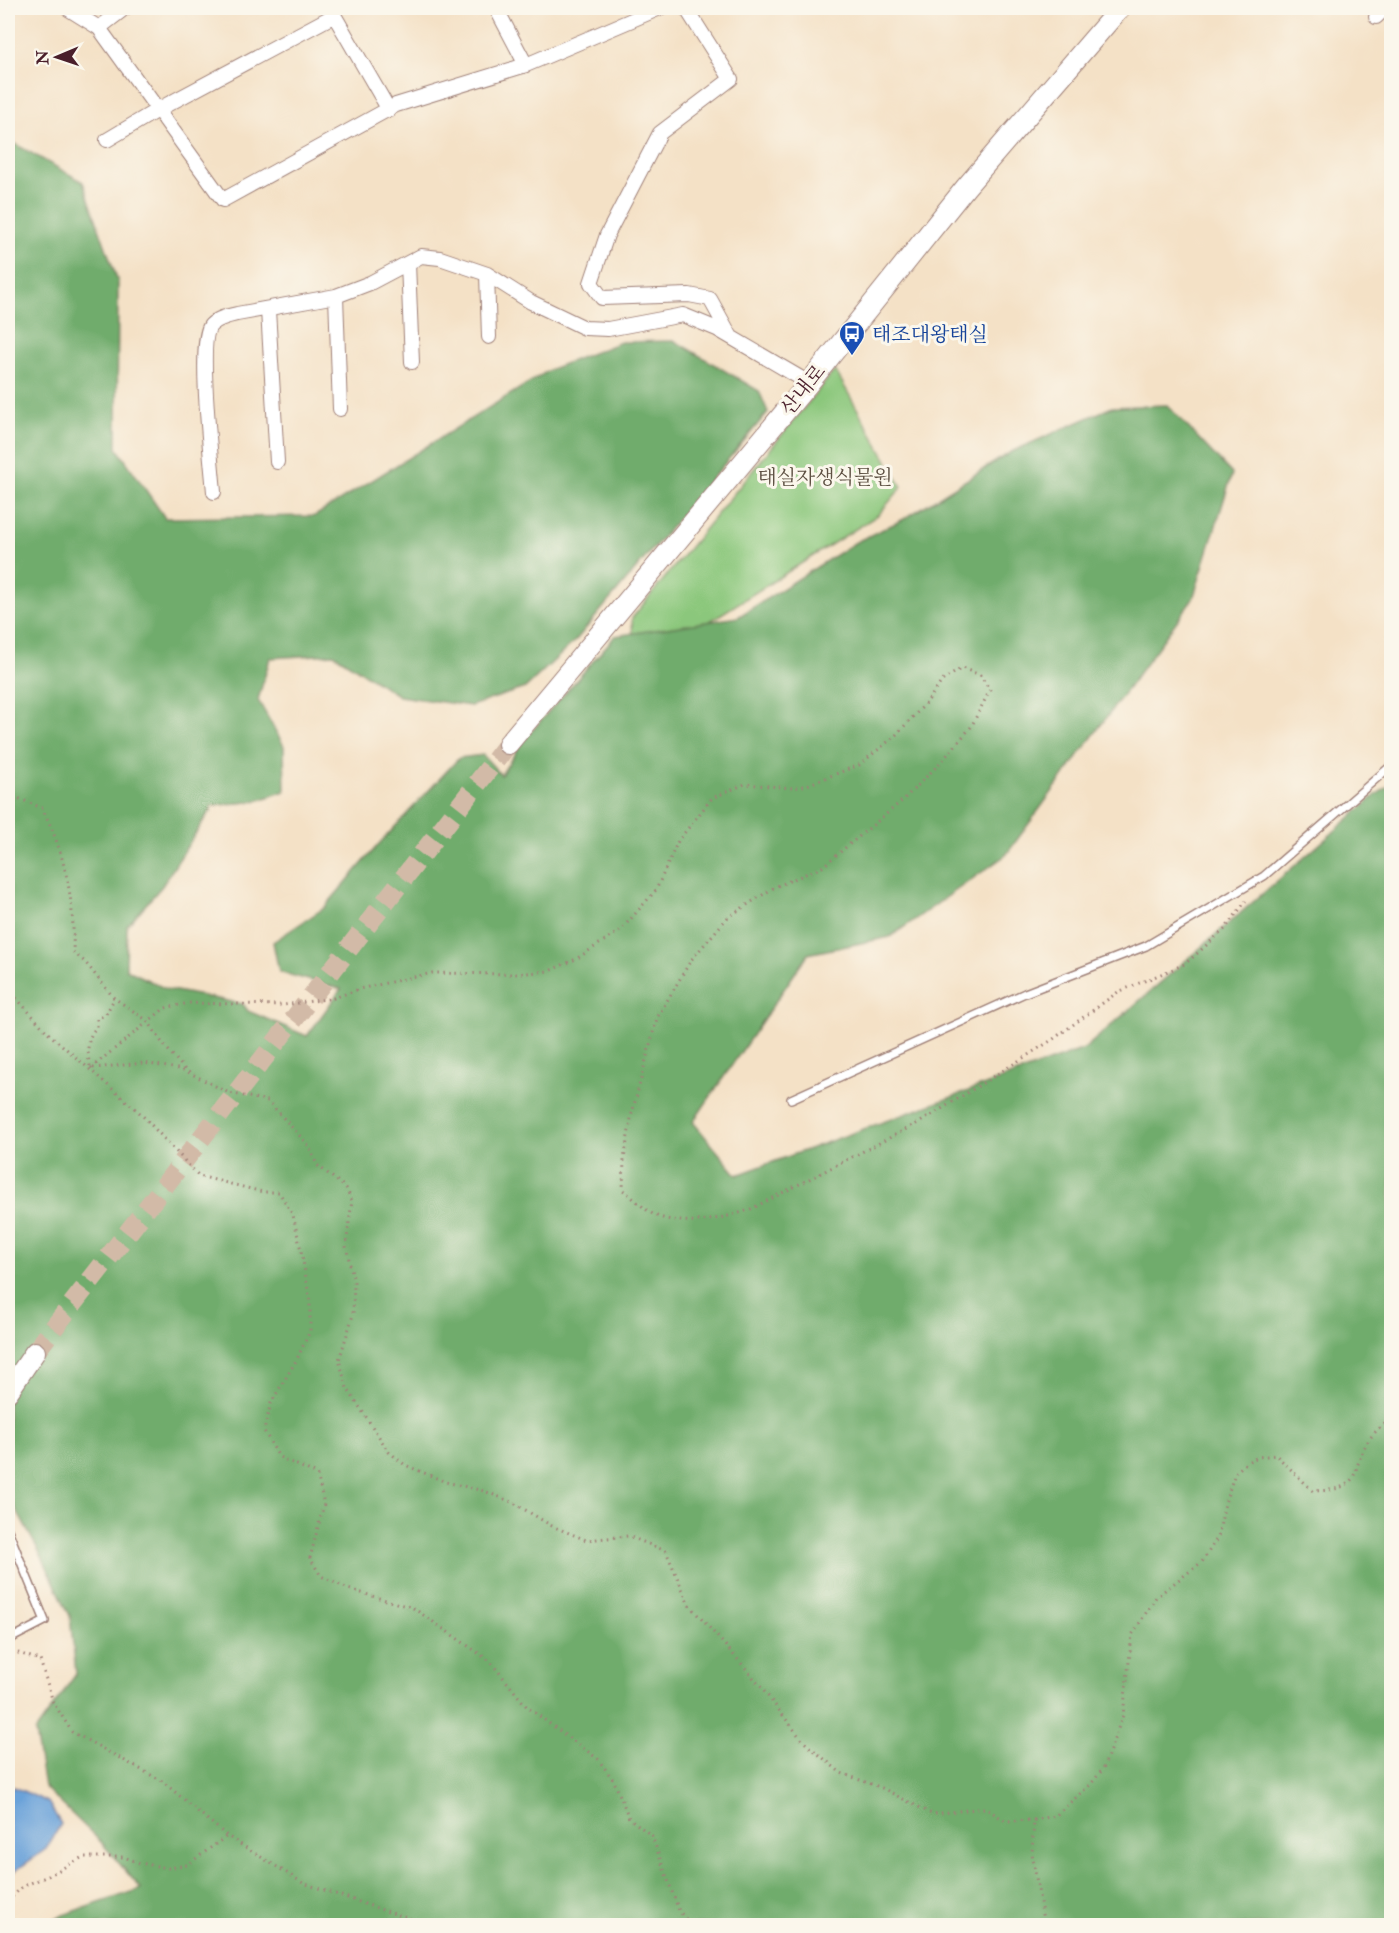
<svg xmlns="http://www.w3.org/2000/svg" width="1399" height="1933" font-family="'IM FELL Double Pica','Noto Serif KR',serif">
<style>
.green{fill:#8bc77c;stroke:#6a7354;stroke-width:1.5}
.forest{fill:#70ac6c;stroke:#5d664c;stroke-width:1.5}
.water{fill:#6ba2d9;stroke:#5a6082;stroke-width:1.5}
.lines{fill:none;stroke-linecap:round;stroke-linejoin:round}
.secondary-tunnel{stroke:#d2baa7;stroke-width:20;stroke-dasharray:20 10;stroke-linecap:butt}
.lane-casing{stroke:#9f8078;stroke-width:10}
.street-casing{stroke:#9f8078;stroke-width:16}
.secondary-casing{stroke:#9f8078;stroke-width:22}
.path{stroke:#9f8078;stroke-width:3;stroke-dasharray:1.5 4.5;stroke-linecap:butt}
.lane{stroke:#fff;stroke-width:7}
.street{stroke:#fff;stroke-width:14}
.secondary{stroke:#fff;stroke-width:20}
.labels{text-anchor:middle;dominant-baseline:central;stroke-width:6;stroke-linejoin:round;paint-order:stroke}
.transit-label{font-size:20px;fill:#164399;stroke:#fbf7ec;text-anchor:start}
.street-label{font-size:20px;fill:#4a1f2b;stroke:#fbf7ec}
.park-label{font-size:20px;fill:#5e5143;stroke:#fbf7ec}
</style>
<rect width="100%" height="100%" fill="#fbf7ec"/>
<filter id="ink" filterUnits="userSpaceOnUse"><feTurbulence type="fractalNoise" baseFrequency=".0167" numOctaves="2"/><feDisplacementMap in="SourceGraphic" scale="12" xChannelSelector="R" yChannelSelector="G"/><feConvolveMatrix kernelMatrix="1 2 1 2 8 2 1 2 1" color-interpolation-filters="sRGB"/></filter>
<filter id="wash" filterUnits="userSpaceOnUse"><feTurbulence type="fractalNoise" baseFrequency=".008" numOctaves="4" result="noise"/><feDisplacementMap in="SourceGraphic" scale="24" xChannelSelector="R" yChannelSelector="G"/><feGaussianBlur stdDeviation="1.35" result="paint"/><feColorMatrix in="noise" values="0 0 0 0 0 0 0 0 0 0 0 0 0 0 0 0 0 1.4 0 .05"/><feComposite in="paint" operator="in"/></filter>
<g filter="url(#wash)">
<rect width="100%" height="100%" fill="#f4e1c6"/>
<path class="green" d="M835 370 902 487 878 515 650 659 633 643 632 618Z"/>
<path class="forest" d="M8 140 83 182 118 282 117 448 165 518 315 516 551 369 621 342 675 341 759 391 768 412 576 640 525 688 471 706 399 696 334 654 270 658 258 700 284 746 285 791 257 801 213 806 162 886 127 926 126 969 166 989 243 1004 248 1011 307 1036 341 989 279 972 273 942 324 908 379 844 459 758 483 755 501 775 523 741 615 636 738 617 856 542 904 519 1011 452 1112 407 1167 405 1232 474 1193 599 1006 855 890 937 808 954 693 1122 737 1175 1084 1049 1376 795 1391 784V1925H46L63 1915 141 1889 101 1842 44 1787 35 1732 76 1674 70 1616 42 1557 8 1495Z"/>
<path class="water" d="M14 1787 48 1802 61 1824 46 1849 8 1876V1789Z"/>
</g>
<g filter="url(#ink)">
<g class="lines">
<path class="secondary-tunnel" d="M35 1352 508 744"/>
<defs>
<path id="lane" d="M791 1099 1025 993 1146 946 1264 876 1392 765
M8 1530 45 1621 8 1640"/>
<path id="street" d="M67 8 99 28 223 200 396 105 526 65 660 8
M330 8 389 110
M496 8 526 65
M686 8 731 79 660 133 607 235 591 283 602 298 689 295 710 299 731 337
M1376 17 1385 8
M99 28 125 8
M107 140 159 109 333 16
M408 263 412 362
M487 274 489 337
M336 296 340 409
M268 310 277 462
M214 492C212 466 197 339 211 325 218 318 228 316 237 314L336 296 370 283 421 256 440 258 487 274 531 302 585 328 608 329 683 315 717 329 809 383"/>
<path id="secondary" d="M508 744 809 383 966 187 1120 8
M8 1392 35 1352"/>
</defs>
<use href="#lane" class="lane-casing"/>
<use href="#street" class="street-casing"/>
<use href="#secondary" class="secondary-casing"/>
<path class="path" d="M8 794 42 808C65 852 75 903 73 952L85 962 114 998 148 1021 163 1044 186 1071 229 1093 268 1101 309 1146 317 1165 346 1188 352 1201 346 1246 354 1282 353 1315 339 1360 347 1388 389 1452 405 1465 446 1482 484 1491 512 1502 552 1526 586 1540 628 1536 666 1551 689 1605 749 1672 803 1741 841 1773 882 1788 932 1814 985 1808 1006 1821 1034 1820 1032 1853 1044 1926
M8 989 49 1034 140 1113 199 1176 263 1192H279L293 1215 302 1255 310 1301V1331L297 1359 271 1403 264 1431 279 1457 317 1474 324 1504 310 1558 321 1576 348 1589 413 1608 490 1661 527 1707 598 1759 614 1781 629 1818 652 1836 679 1911 692 1926
M90 1066C87 1053 86 1037 97 1027V1019L106 1014 114 999
M91 1068 165 1008 189 1003 284 1005 334 998 359 989 432 973 515 974 549 971 576 959 621 930 656 890 678 841 712 798 745 784 793 788 807 785 859 765 895 736 927 702 942 681 962 668 980 675 990 690 971 727 942 761 902 801 822 867 775 887 728 917 691 960 657 1018 632 1113 624 1159 623 1190C633 1197 645 1211 657 1216 686 1227 721 1219 749 1210L922 1121 1052 1040 1118 992 1185 964 1225 929 1246 901
M93 1068 144 1063 184 1070
M12 1651 40 1660 53 1702 72 1732 162 1781 227 1836 303 1883 430 1926
M1034 1820 1055 1816 1091 1784 1103 1769 1123 1715 1132 1635 1156 1597 1202 1562 1218 1537 1225 1503 1235 1473 1247 1462 1258 1457 1276 1455 1313 1491C1368 1490 1347 1470 1371 1437 1376 1430 1385 1424 1392 1418
M8 1901 23 1886 48 1876 83 1857H124L140 1863 168 1868 187 1865 227 1836"/>
<use href="#lane" class="lane"/>
<use href="#street" class="street"/>
<use href="#secondary" class="secondary"/>
</g>
</g>
<defs>
<symbol id="bus-pin" viewBox="-11 -11 22 30"><path d="M0 17L-7.5 6A9.5 9.5 0 1 1 7.5 6Z" fill="#1a4fb4" stroke="#fbf7ec"/><path d="M-5-6H5V4H4V6H2V4H-2V6H-4V4H-5ZM-3.5-4V0h7V-4ZM-3.5 1.2v1.5H-2V1.2ZM2 1.2v1.5H3.5V1.2Z" fill="#fff"/></symbol>
</defs>
<g fill-rule="evenodd">
<use href="#bus-pin" x="837" y="319" width="30" height="40"/>
</g>
<g class="labels">
<g class="transit-label">
<text x="872" y="334">태조대왕태실</text>
</g>
<g class="street-label">
<text transform="translate(803 390) rotate(-51)">산내로</text>
</g>
<g class="park-label">
<text x="825" y="477">태실자생식물원</text>
</g>
</g>
<rect width="1399" height="1933" fill="none" stroke="#fbf7ec" stroke-width="30"/>
<g transform="translate(57 57) rotate(268)" stroke="#fbf7ec" stroke-width="4.5" paint-order="stroke">
<path d="M0-4.5L10 22L0 15L-10 22Z" fill="#4a1f2b"/>
<text y="-9" font-size="16" font-weight="bold" text-anchor="middle" fill="#4a1f2b">N</text>
</g>
</svg>
